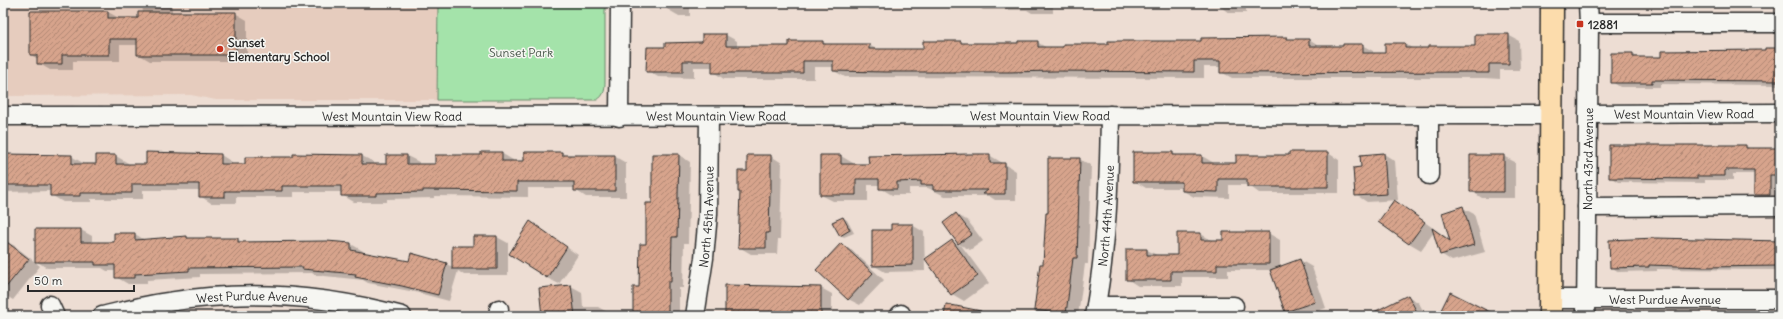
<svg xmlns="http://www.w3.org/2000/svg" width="1783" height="319" font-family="Delius,sans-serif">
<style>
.built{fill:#e6ccbe}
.park{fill:#a4e3aa;stroke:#68876a}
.shadow{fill:#0003}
.building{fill:url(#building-hatch);stroke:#2b2b2b}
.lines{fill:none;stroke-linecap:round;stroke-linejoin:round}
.minor-casing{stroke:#2b2b2b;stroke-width:21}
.major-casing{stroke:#2b2b2b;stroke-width:25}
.minor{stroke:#f6f6f2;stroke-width:18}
.major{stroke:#fcdcac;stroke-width:22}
.poi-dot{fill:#c8321e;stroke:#f6f6f2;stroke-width:1.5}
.labels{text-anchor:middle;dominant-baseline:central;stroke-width:3;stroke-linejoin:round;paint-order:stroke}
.poi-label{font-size:12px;font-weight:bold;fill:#2b2b2b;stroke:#f6f6f2;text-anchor:start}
.park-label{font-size:12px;fill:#49594b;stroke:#f6f6f2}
.street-label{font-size:12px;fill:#2b2b2b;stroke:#f6f6f2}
</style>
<defs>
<pattern id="building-hatch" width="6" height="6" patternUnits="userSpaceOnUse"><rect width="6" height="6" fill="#d7a48c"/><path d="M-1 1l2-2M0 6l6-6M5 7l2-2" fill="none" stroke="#af8673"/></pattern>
</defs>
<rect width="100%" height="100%" fill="#edddd3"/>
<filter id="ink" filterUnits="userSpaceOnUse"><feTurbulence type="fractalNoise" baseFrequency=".025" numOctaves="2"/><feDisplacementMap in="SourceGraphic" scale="8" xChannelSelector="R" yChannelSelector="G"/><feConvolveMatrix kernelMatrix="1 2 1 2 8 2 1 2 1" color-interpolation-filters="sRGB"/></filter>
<g filter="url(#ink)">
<path class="built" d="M3 3H438L437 100H216L191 95 3 96Z"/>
<path class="park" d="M438 3H605V80C605 89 605 95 597 100H437Z"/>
<path class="shadow" d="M142 3H172V13H235L247 20V61H150L138 54V45H120V61H73V70H50L38 63V59L31 55 108 12 119 18 139 19 143 13Z
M654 3H690V16H679L667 9V5H659Z
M746 3H880V9H869L860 3 753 7Z
M931 3H1112V4H1066V6H1053V13H1032L1027 10H983L976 5H936Z
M1210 3H1246V13H1229L1218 5Z
M726 35 737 41V47H790L823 42 828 45H869L878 50H924L960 42 964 44H1019L1037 42 1047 48H1064L1287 38 1290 40H1309L1320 47 1362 45 1373 51V54H1386L1405 44 1414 49 1476 47 1508 35 1519 41 1520 70H1500V79L1484 78H1232L1221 72V67H1204V78L845 77 834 71V67H814V79H724L713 72V67H694V78L658 77 648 71 666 48 703 43Z
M1780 49V85L1660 84V87H1620L1612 82 1633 54 1640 58H1662L1766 51Z
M1746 146 1751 149H1780V179H1777L1778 199H1763L1755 194V174H1733V180H1705V183L1618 182 1610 177Z
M501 153 513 160V162H525V153H562L567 156H614L626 163V197H586L575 190V188H528V197L434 196V198L387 199V202H354L342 195V192H293V197H236V203H211L200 196V190H143V199H91V202H63L51 195V191L3 192V155L71 156 83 163V165H97V156H116L128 163V165H147L221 155 232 162V165H246L294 158 362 156 374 162V165H387V156H407L419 162V165H436Z
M1173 153 1177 156H1202L1214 163V164H1237L1290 156 1328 153 1339 160V193H1259L1248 185H1229V198L1194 197 1183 191V188H1146L1134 181Z
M1384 154 1395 161 1398 200 1367 202 1356 195 1362 168Z
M679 155 690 162 688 243H684L683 288H679V316H634L653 204Z
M989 155 1001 162V164H1005L1016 171V200H995L989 196H945L928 188H909V195H892L880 188V185H868V201H833L821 195V156H841L853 163V165H870Z
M771 156 782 163 780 239H778L777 254H751L739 247Z
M1503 156 1515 162V198H1482L1471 191Z
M1079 159 1091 165 1088 264H1085L1078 316H1034L1044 265 1049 214Z
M1394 201 1452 241 1463 208 1474 214 1485 252 1452 261 1441 254 1434 232 1421 250 1409 243Z
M956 214 968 221 983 241 970 250 961 245 989 283 964 301 952 294 926 259 952 241 961 246 944 223Z
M843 218 847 220 854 233 844 237 840 235Z
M530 222 578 255 559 284 547 278Z
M912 225 924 232 925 271 885 272 873 265 892 231Z
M81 230 92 236V243H115V234H135L145 240 186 237 189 239H237L244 243 351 244 363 251 362 253 409 262 446 264 453 267 474 247 497 237 508 243V275H464L458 271 449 301 415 292 368 283 363 280 315 275 312 273 200 274V277L147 280V284H128L116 277V271H107L102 268H47L36 261Z
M1268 233 1280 240V267L1300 260 1312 267 1326 308 1304 316H1294L1286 311 1272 270H1228V277H1182V286H1138L1127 279V250H1147L1159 256H1178V234H1201L1213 241H1224Z
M1774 238H1780V270L1657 269V271L1619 272 1611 267 1774 242Z
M3 240 15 246 40 266 13 300 3 294Z
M842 245 853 251 884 280 860 305 848 299Z
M571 286 582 292 583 307H598L609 313V316H543Z
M821 288 832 294V316H726Z
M1408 296 1419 303 1426 316H1372Z
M3 311H12L21 316H3Z"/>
<path class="building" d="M30 11H108V18H138V12H236V55H137V39H109V55H62V64H37V55H30Z
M702 34H726V46H789V41H823V44H869V49H923V41H961V43H1018V41H1038V47H1063V44H1108V41H1201V38L1287 37V39H1309V46H1343V44H1363V53H1385V43H1405V48H1428V46H1475V34H1509V64H1489V73H1475V72L1220 73V61H1194V72L1055 71 1009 72H885L833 71V61H803V73H712V61H683V72H646L647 47H665V43L702 42Z
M1765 48H1780V81L1652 80V83H1611V53H1633V57H1661V51L1765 50Z
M1609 145H1746V148H1780V175H1770V195H1754V170H1725V176H1697V179L1609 178Z
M146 152 221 154V164H245V157H293V154L362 155V164H386V155H407V164H435V155H481V152H502V161H524V152H562V155H615V191H574V182H517V191L423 190V192L376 193V196H341V186H282V191H225V197H199V184H132V193H80V196H50V185H6V177H3V154L72 155V164H96V155H116V164H146Z
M1133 152H1173V155H1202V163H1236V155H1289V152H1328V187H1247V179H1218V192L1182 191V182H1133Z
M1384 153 1387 194 1355 196 1353 168 1361 167 1360 155Z
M652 154H679L677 237H672L671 282H668V316H633V287H639L640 244H646V203H652Z
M969 154H990V163H1005V194H983L988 190H933V185H921V181L897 182V189H879V179H856V195H820V155H841V164H869L868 156Z
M747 155H771V192H770L769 233H766V248H738L740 192H738V171H747Z
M1470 155H1504V192H1470Z
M1048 158H1080L1077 258H1073L1066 314 1034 310 1040 264H1043L1046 213H1048Z
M1394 200 1425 222 1409 244 1378 222Z
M1463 206 1474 245 1440 255 1432 228 1450 241 1442 213Z
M956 213 972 234 958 244 943 223Z
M843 217 850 230 840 236 832 222Z
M530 221 567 247 547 278 509 254Z
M891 224H913V265L872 266V230H891Z
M35 229H81V242H114V233H135V240L187 236V238H238V242L327 241 351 243V250L409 261 411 253 447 263 438 295 402 286 355 277 356 274 302 269 303 267 189 268V271L135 274V278H115V265H95V262H35Z
M1223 232H1269V264H1217V271H1171V280H1126V249H1147V255H1177V233H1201V240H1223Z
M473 236H497V269H452V246H473Z
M1656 238 1780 241V266L1704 267 1649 265V267L1610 268 1609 240Z
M3 239 29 259 3 291Z
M952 240 978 276 951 295 925 259Z
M841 243 873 273 848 300 816 270Z
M1300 259 1315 302 1285 312 1270 270Z
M571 285 575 316H542L539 288Z
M725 285 821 287V316H725Z
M1450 292 1498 316H1438Z
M1408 295 1419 316H1366Z
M946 304 981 311V316H944Z"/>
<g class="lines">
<defs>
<g id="minor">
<path d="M1589 23H1780"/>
<path id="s1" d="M1588 114 1780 113"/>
<path id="s2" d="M3 116 1552 115"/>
<path d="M619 117 620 3"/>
<path d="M1429 175V115"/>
<path d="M1587 207 1780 206"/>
<path id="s3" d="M1550 299H1780"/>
<path d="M50 305 55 316"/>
<path d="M1096 306H1234"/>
<path id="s4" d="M102 316C124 311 146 305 168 302 247 289 325 295 402 316"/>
<path d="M498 316 499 309"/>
<path id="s5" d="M695 316 704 258 708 214 709 116"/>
<path d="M899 316 901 314"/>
<path id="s6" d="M1094 316C1107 249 1109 183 1110 115"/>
<path id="s7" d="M1586 316 1589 23 1588 3"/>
</g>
<path id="major" d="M1550 316 1552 3"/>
</defs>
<use href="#minor" class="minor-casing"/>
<use href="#major" class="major-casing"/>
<use href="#minor" class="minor"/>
<use href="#major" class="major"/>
</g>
</g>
<g class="poi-dot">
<rect x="1576" y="20" width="8" height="8" rx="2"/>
<circle cx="220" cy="49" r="4"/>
</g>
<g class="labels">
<g class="poi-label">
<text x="1588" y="24">12881</text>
<text x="228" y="42">Sunset<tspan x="228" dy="14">Elementary School</tspan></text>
</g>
<g class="park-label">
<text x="521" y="52">Sunset Park</text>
</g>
<g class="street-label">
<text stroke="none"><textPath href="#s1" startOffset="96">West Mountain View Road</textPath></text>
<text stroke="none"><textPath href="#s2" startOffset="1037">West Mountain View Road</textPath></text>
<text stroke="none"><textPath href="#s2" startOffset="389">West Mountain View Road</textPath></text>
<text stroke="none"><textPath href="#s2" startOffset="713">West Mountain View Road</textPath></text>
<text stroke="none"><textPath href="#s7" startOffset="157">North 43rd Avenue</textPath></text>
<text stroke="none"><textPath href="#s5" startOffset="100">North 45th Avenue</textPath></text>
<text stroke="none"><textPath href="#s6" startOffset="101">North 44th Avenue</textPath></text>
<text stroke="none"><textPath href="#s4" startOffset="152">West Purdue Avenue</textPath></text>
<text stroke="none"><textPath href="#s3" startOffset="115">West Purdue Avenue</textPath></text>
</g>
</g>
<rect width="1783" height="319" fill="none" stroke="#f6f6f2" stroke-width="16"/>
<rect x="8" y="8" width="1767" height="303" fill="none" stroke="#2b2b2b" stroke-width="1.5" filter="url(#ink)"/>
<path d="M28 285v6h106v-6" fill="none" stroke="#2b2b2b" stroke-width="2"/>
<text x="34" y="285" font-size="12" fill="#2b2b2b" stroke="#f6f6f2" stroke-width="3" paint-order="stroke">50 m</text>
</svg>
